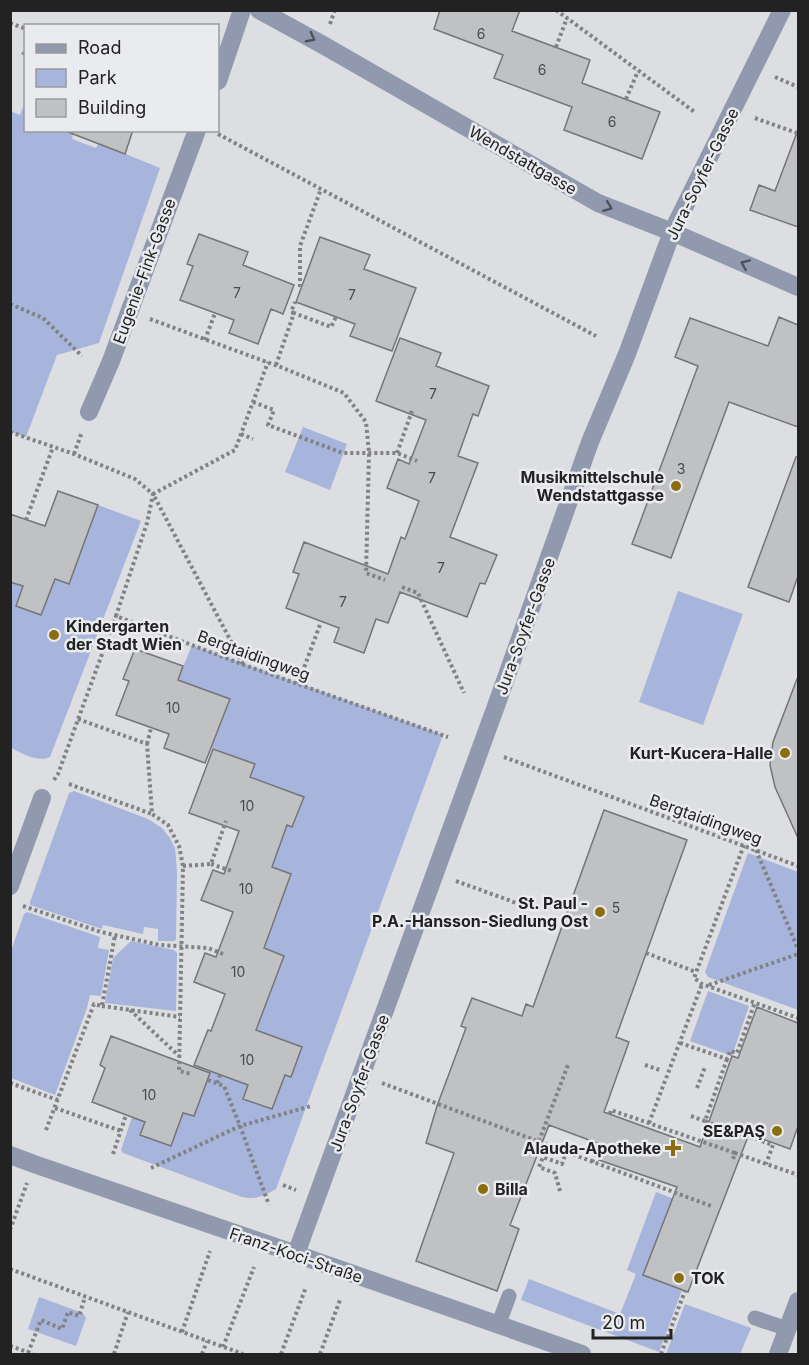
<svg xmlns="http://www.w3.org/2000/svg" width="809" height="1365" font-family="Inter,sans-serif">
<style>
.green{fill:#a7b5dc}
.building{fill:#bfc1c3;stroke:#747578;stroke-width:1.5}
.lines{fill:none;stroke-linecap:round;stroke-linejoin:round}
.path{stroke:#818284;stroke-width:4;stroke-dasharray:3 3;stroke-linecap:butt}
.lane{stroke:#9199ae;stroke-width:15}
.street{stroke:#9199ae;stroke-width:18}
.oneway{stroke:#4e525b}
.poi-dot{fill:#8c6e10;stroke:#eaebee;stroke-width:2}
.labels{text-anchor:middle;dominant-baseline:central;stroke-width:5;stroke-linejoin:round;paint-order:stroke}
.number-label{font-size:14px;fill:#494a4b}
.street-label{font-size:16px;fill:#222223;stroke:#eaebee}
.poi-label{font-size:16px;font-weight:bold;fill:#222223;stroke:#eaebee;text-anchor:end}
</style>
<rect width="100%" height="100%" fill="#dddee1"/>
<path class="green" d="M23 107 25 108 26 130 73 131H74L72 139 96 148 100 140 111 148 160 168 99 343 57 355 26 437 11 432 10 111 20 115Z
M303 427 347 444 330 490 285 472Z
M98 505 141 521 50 757C38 763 22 753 11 748L10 582 23 586 16 606 41 615 55 579 69 584Z
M678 591 743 614 703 725 639 702Z
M192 645 443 735 276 1189C264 1196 256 1200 242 1197L123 1153 121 1150 132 1117 145 1122 141 1135 171 1146 183 1113 194 1116 211 1071 248 1085 243 1099 272 1109 285 1075 291 1077 302 1048 253 1032 259 1017H261L284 956 261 947 269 935 291 875 269 866 277 853 287 825 293 826 304 797 261 781 250 778 255 764 200 743 219 729 230 700 177 682Z
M74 791 148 819 162 828 170 838 175 848 177 871 176 939 175 941H158V929L144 927 143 934 103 925 102 929 30 905V902L69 793Z
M748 853 798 872V1010L708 977 705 972Z
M27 912 100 937 98 948 109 950 101 996 90 995 87 1008 55 1095 11 1078V951L24 914Z
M131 941 174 950 177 953 176 1011 105 1003 113 958Z
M708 991 749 1006 732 1056 690 1041Z
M656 1192 709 1212 682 1290 659 1352 521 1300 529 1279 620 1314 636 1274 627 1270Z
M39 1297 83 1313 86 1318 76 1346 28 1329Z
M685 1304 751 1328 740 1354H666Z"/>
<path class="building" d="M440 10H520L512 31 590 60 582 83 660 112 642 159 564 130 572 107 494 78 503 55 434 29Z
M69 130H133L125 154 68 132Z
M796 135 798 136V227L750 210 759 185 775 191Z
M199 234 248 252 243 265 294 285 283 314 271 309 258 344 229 333 234 320 180 300 193 266 187 264Z
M320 237 370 255 364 269 416 288 392 351 350 336 355 324 296 302Z
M779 317 798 325V427L729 402 671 558 632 544 698 366 675 357 690 318 768 346Z
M400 338 441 353 436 366 489 386 478 416 473 414 458 456 478 463 450 537 497 555 485 584 480 583 467 617 400 592 388 623 376 619 364 653 334 642 339 628 286 608 299 574 293 572 304 542 388 574 401 537 405 539 419 501 387 488 398 459 409 464 426 420 376 401Z
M796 457H798V576L789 602 748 587Z
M58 491 98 505 69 584 55 579 41 615 16 606 23 586 10 582V514L45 526Z
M135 649 183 666 178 680 230 699 205 763 164 748 169 734 116 715 129 681 123 679Z
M797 679H798V838L775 787 770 765 773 742Z
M213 749 255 764 250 777 304 797 292 827 287 825 272 867 291 874 264 948 284 956 256 1030 302 1047 291 1077 285 1075 272 1109 243 1099 248 1085 194 1065 208 1030 211 1031 225 994 194 982 205 953 216 957 233 912 201 900 213 870 224 874 239 831 189 813Z
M604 810 687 840 616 1037 629 1042 604 1112 700 1147 732 1056 738 1058 757 1007 798 1023V1126L790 1149 749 1134 688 1292 643 1275 677 1187 599 1160 605 1146 549 1125 510 1225 519 1229 497 1291 416 1261 454 1153 426 1143 437 1106 466 1028 461 1026 472 998 522 1016 526 1004 533 1007Z
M111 1036 210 1073 194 1116 183 1113 171 1146 140 1135 145 1122 92 1102 105 1068 100 1065Z"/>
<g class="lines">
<path class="path" d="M556 10 696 113
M10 23 26 29
M330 24 335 10
M556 47 567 18
M23 55 26 49
M775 77 798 87
M626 99 638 71
M755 118 797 133
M218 134 596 336
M300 287V246L321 189
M10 304 43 318 82 356
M294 313 291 312 295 302
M150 319 283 368 344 393 366 422 369 453 366 573 385 580
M205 340 215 313
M276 365 294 313 331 327 336 317
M253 402 274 410 268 425 343 453H397L417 461
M10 432 74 454 135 479 153 494 147 523 116 616 244 665 448 737
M241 434 253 439
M397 453 412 411
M74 454 82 432
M26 520 53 447
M402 587 418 593 464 693
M243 664 153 494 235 450 268 362
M298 684 321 622
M78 719 147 744 152 814 168 825 179 846 183 866 179 1071 191 1074
M147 744 151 728
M504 757 798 866
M54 780 58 774 116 616
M69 784 152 814
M744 845 694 978 702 984 798 1018
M756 850 798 949
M211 864 232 871
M183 866 211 864 226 821
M456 881 533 909
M23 906 101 932 160 945 208 948 223 954
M646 953 696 972
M709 985 798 954
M102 1006 180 1017
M130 1010 179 1056
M680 1043 727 1059 730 1051 737 1053 755 1002
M727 1059 705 1121 773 1145 766 1164
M645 1065 660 1070
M208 1080 224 1086 240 1126 269 1205
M10 1083 58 1100
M217 1083 220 1075
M382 1083 711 1206
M697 1088 705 1067
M55 1108 121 1131
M610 1114 611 1110 735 1153
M691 1116 705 1121
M649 1123 702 984
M46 1130 94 1004 102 1006 115 935
M539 1141 568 1065
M113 1154 126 1115
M733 1159 735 1153 798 1175
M592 1162 599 1144
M151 1168 240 1126 311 1106
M283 1185 296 1190
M560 1191 555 1173 539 1167 543 1157 562 1164 566 1152
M10 1230 27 1183
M10 1269 243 1354
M182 1332 210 1251
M10 1346 33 1354
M223 1347 254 1267
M28 1353 41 1320 62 1329 68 1312 79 1316 85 1297
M114 1354 128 1312
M202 1354 207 1341
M281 1354 306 1287
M320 1354 340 1300
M661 1354 685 1291"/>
<path class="lane" d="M755 1318 788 1329
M498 1326 509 1296"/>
<path class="street" d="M259 10 323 45 598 203 672 232 798 287
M218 81 242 10
M89 412 111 361 197 130
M10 886 42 798
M10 1155 34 1164 296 1254 582 1354
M296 1254 496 706 590 442 627 354 672 232 782 10
M778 1354 798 1301"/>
</g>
<defs><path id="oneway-chevron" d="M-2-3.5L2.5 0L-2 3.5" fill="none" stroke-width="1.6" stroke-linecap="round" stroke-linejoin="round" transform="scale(1.5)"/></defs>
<g class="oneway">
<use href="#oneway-chevron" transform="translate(311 38) rotate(28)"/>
<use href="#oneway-chevron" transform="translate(608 207) rotate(21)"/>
<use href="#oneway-chevron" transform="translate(745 264) rotate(-157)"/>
</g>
<g class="poi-dot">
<circle cx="676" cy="486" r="6"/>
<circle cx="54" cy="635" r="6"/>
<circle cx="785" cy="753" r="6"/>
<circle cx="600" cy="912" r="6"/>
<circle cx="777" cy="1131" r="6"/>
<path d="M670 1139h6v6h6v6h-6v6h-6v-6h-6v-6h6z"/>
<circle cx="483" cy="1189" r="6"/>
<circle cx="679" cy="1278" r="6"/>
</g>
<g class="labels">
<g class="number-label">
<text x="481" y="33">6</text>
<text x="542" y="69">6</text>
<text x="612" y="121">6</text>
<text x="237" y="292">7</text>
<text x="352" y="294">7</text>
<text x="433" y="393">7</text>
<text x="681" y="468">3</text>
<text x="432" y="477">7</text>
<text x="441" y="567">7</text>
<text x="343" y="601">7</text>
<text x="173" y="707">10</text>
<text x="247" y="805">10</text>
<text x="246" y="888">10</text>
<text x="616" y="907">5</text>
<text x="238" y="971">10</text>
<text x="247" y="1059">10</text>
<text x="149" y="1094">10</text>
</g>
<g class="street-label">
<text transform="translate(523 160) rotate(30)">Wendstattgasse</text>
<text transform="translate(702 174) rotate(-64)">Jura-Soyfer-Gasse</text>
<text transform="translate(144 271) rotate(-70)">Eugenie-Fink-Gasse</text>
<text transform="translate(525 626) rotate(-70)">Jura-Soyfer-Gasse</text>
<text transform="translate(254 655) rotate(20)">Bergtaidingweg</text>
<text transform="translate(706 819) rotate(20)">Bergtaidingweg</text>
<text transform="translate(359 1083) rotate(-70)">Jura-Soyfer-Gasse</text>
<text transform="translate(296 1255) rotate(19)">Franz-Koci-Straße</text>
</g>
<g class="poi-label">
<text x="664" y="477">Musikmittelschule<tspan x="664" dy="18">Wendstattgasse</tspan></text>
<text x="66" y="626" text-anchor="start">Kindergarten<tspan x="66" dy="18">der Stadt Wien</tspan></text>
<text x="773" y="753">Kurt-Kucera-Halle</text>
<text x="588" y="903">St. Paul -<tspan x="588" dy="18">P.A.-Hansson-Siedlung Ost</tspan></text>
<text x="765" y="1131">SE&amp;PAŞ</text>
<text x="661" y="1148">Alauda-Apotheke</text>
<text x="495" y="1189" text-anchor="start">Billa</text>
<text x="691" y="1278" text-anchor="start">TOK</text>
</g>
</g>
<rect width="809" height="1365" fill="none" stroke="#222223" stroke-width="24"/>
<rect x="24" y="24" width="195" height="108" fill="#eaebee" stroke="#9a9b9d" stroke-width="1.5"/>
<rect x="36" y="44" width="30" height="9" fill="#9199ae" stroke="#9a9b9d" stroke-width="1.5"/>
<text x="78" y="54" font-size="18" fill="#222223">Road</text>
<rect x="36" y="69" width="30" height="18" fill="#a7b5dc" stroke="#9a9b9d" stroke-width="1.5"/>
<text x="78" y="84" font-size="18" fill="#222223">Park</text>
<rect x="36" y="99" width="30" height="18" fill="#bfc1c3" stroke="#9a9b9d" stroke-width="1.5"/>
<text x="78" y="114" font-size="18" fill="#222223">Building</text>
<path d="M593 1329v9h78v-9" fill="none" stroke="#222223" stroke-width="3"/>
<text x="602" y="1329" font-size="18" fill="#222223" stroke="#eaebee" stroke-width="4.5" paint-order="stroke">20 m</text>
</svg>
